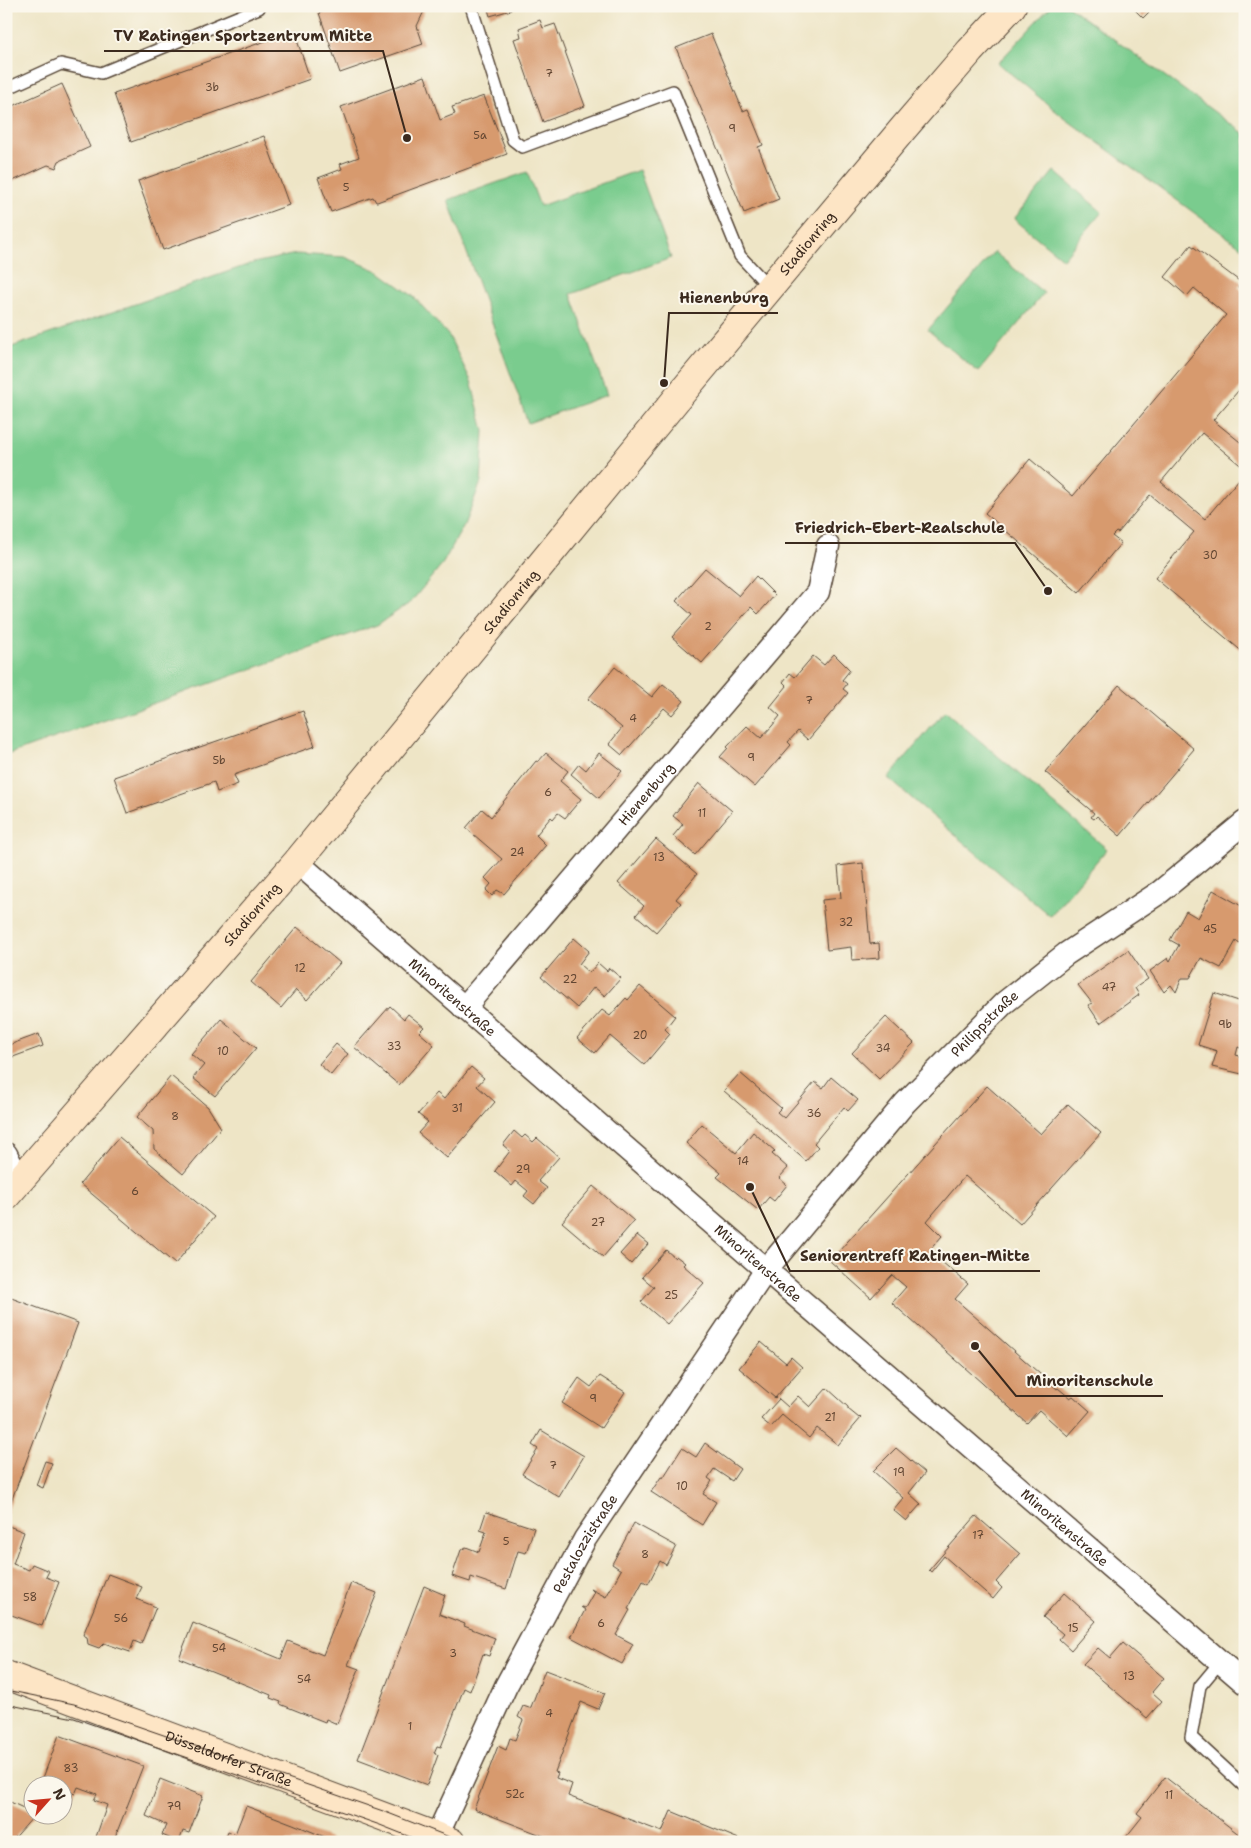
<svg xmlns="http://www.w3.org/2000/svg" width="1251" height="1848" font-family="'Shantell Sans',sans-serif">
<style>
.green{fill:#7acc8e;stroke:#5a7b56}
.building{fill:#d79a6e}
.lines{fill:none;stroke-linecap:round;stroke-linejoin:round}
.lane-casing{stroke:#564637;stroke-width:14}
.street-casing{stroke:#564637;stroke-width:25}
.secondary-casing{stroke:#564637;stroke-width:30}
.lane{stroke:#fff;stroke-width:11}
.street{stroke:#fff;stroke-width:22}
.secondary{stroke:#fde5c5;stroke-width:28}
.tram{stroke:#3b2a1e;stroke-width:1}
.labels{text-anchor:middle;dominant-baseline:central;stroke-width:4;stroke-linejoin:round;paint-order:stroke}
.number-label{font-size:11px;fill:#624632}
.street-label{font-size:14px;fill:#3b2a1e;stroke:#fbf7ec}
.leader{fill:none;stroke:#3b2a1e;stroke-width:2}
.callout-dot{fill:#3b2a1e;stroke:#fbf7ec;stroke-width:2}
.callout-label{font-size:15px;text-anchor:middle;font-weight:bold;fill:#3b2a1e;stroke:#fbf7ec;stroke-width:4;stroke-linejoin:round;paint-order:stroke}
</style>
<rect width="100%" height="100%" fill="#fbf7ec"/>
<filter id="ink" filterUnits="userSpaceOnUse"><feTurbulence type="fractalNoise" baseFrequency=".02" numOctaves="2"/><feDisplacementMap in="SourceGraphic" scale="10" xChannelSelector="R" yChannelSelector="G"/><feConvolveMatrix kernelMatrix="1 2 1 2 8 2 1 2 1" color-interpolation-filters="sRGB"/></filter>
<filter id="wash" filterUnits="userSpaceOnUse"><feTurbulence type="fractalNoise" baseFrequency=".0096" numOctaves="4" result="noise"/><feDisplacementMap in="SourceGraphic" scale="20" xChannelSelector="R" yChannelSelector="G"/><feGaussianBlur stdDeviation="1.12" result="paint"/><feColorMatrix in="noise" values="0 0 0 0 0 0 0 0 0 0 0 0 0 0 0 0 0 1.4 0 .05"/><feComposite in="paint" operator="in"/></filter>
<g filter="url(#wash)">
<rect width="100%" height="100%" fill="#eee5c6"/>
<path class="green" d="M1051 6H1068L1245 134V250L1063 117 998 63Z
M639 170 671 258 571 294 607 395 528 423 448 200 527 172 540 206Z
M1054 171 1102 212 1063 259 1014 219Z
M994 252 1044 293 978 372 928 330Z
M296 254 345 257 378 271 413 296 449 336 471 381 484 431 481 482 464 525 443 563 411 602 377 625 6 755V349L253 263Z
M945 711 1107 849 1050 916 888 778Z"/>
<g id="blocks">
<path class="building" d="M338 6H419L425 9 417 26 423 44 340 73 319 13Z
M487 6H510L511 10 490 16Z
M1131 6H1155L1143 18Z
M540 20 543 28 555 24 585 106 543 122 514 39 521 37 519 28Z
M294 31 310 79 131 142 114 94Z
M711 34 743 111 748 109 763 145 758 147 779 199 744 213 676 48Z
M425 76 440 120 455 114 452 107 484 96 507 154 377 202H376L373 197 331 212 318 178 342 169 340 164 359 157 341 107Z
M62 84 90 147 59 161 56 168 48 165 6 184V109Z
M264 136 289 205 163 250 138 181Z
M1191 245 1242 283 1238 287 1245 293V383L1213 420 1245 446V469L1202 433 1161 482 1205 519 1245 472V654L1155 578 1194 532 1150 495 1118 533 1116 532 1112 536 1121 543 1079 593 985 513 1030 459 1073 496 1226 315 1194 288 1187 296 1165 277Z
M705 568 739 596 756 576 775 595 758 614 751 607 702 663 672 637 692 615 676 601Z
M834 654 850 670 842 680 847 684 843 689 848 693 808 740 798 731 788 742 791 745 755 787 720 757 728 748 727 747 747 726 761 738 772 726 780 716 770 707 787 686 783 682 790 673 795 677 813 656 824 665Z
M615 667 652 697 663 684 684 701 672 715 664 708 622 755 609 744 622 728 588 699Z
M1119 685 1194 749 1120 836 1097 816 1094 819 1091 817 1094 813 1045 772Z
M303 711 315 746 234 775 238 784 217 792 214 782 127 813 114 777Z
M546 753 568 771 560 781 581 799 565 818 558 813 553 819 551 817 536 835 546 845 504 894 497 890 492 896 486 890 491 884 485 878 502 859 466 828 482 809 491 817 536 761 538 762Z
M599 753 622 771 599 798 571 774 579 764 586 770Z
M699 783 732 811 695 855 673 836 683 824 673 816Z
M656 839 697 874 676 899 681 903 656 932 636 915 644 906 618 883Z
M863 863 870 944 879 943 880 958 852 960 851 947 827 950 822 900 841 898 838 866Z
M1213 890 1245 908V945L1236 941 1221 968 1201 958 1190 978H1182L1176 992 1171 985 1164 992 1150 971 1168 958 1170 961 1179 945 1170 940 1186 911 1198 918Z
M297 927 340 963 307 1000 296 990 281 1008 251 982Z
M574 938 589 951 579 964 589 973 598 963 607 971 609 968 621 978 605 996 594 987 577 1008 541 977Z
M1128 950 1148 979 1135 988 1139 995 1100 1023 1088 1005 1092 1003 1078 985Z
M640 986 675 1016 665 1029 670 1034 644 1065 610 1036 595 1053 577 1038 602 1010 610 1016 626 998 628 1000Z
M1214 993 1245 1003V1050L1238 1047 1236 1055 1245 1058 1242 1074 1212 1067 1217 1051 1198 1045Z
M390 1006 404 1019 408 1014 424 1027 419 1032 434 1045 399 1085 354 1047Z
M886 1017 914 1043 879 1079 852 1053Z
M221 1019 256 1048 215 1096 193 1078 204 1065 191 1054Z
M39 1034 43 1046 13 1057 9 1045Z
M336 1044 348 1054 331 1075 319 1064Z
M471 1067 484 1078 477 1086 495 1102 447 1158 418 1133 428 1122 418 1114 437 1093 444 1099Z
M740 1073 781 1108 777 1112 784 1118 815 1082 823 1088 831 1077 858 1100 848 1111 844 1107 814 1143 818 1147 806 1161 724 1091Z
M171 1076 208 1107 221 1128 183 1174 154 1149 153 1131 137 1117Z
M987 1086 1041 1134 1068 1104 1101 1133 1020 1224 965 1176 927 1221 942 1236 929 1251 968 1284 955 1299 1057 1389 1058 1388 1070 1398 1073 1396 1090 1411 1068 1436 1039 1410 1027 1423 892 1303 906 1287 892 1275 871 1298 830 1261Z
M702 1124 736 1153 753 1132 775 1151 772 1154 788 1168 779 1178 787 1185 774 1201 769 1197 758 1210 717 1177 721 1173 686 1143Z
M514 1131 522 1138 525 1135 533 1142 537 1138 559 1157 538 1181 547 1188 534 1204 524 1196 528 1191 516 1181 512 1186 495 1171 510 1151 503 1145Z
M119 1137 214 1217 175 1264 80 1184Z
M593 1186 634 1221 603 1257 562 1222Z
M637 1235 648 1244 631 1264 620 1254Z
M666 1250 675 1258 676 1256 685 1263 683 1265 704 1283 667 1324 641 1302 654 1287 642 1277Z
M6 1296 78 1323 6 1515Z
M761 1342 786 1363 791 1357 802 1367 775 1398 739 1368Z
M600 1376 625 1392 601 1428 562 1403 579 1378 591 1387Z
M827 1388 848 1407V1409L859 1418 860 1417 861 1418 838 1445 817 1428 809 1438 782 1415 771 1427 761 1419 779 1399 788 1407 798 1396 810 1407Z
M541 1430 584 1456 559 1497 522 1474 538 1449 532 1445Z
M705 1443 740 1469 732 1481 714 1469 708 1478 712 1481 703 1494 716 1502 702 1525 651 1492 661 1477 663 1478 682 1448 696 1457Z
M896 1448 925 1473 909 1493 921 1504 906 1521 893 1510 903 1498 873 1471Z
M45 1461 52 1463 43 1488 36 1485Z
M486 1512 534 1528 526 1553 518 1551 506 1589 471 1577 470 1582 452 1576 461 1550 466 1547 479 1552 486 1532 480 1530Z
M976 1516 1020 1554 996 1582 1002 1588 993 1599 944 1556 931 1572 929 1570Z
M634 1523 676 1546 666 1565 660 1561 648 1584 643 1581 628 1609 630 1610 616 1635 633 1644 622 1664 571 1637 585 1610 581 1607 585 1608 594 1592 591 1589 606 1597 621 1570 612 1564Z
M6 1525 24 1532 13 1564 29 1570 32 1564 49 1571 46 1577 59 1582 42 1626 6 1613Z
M108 1574 142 1587 136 1599 156 1607 141 1644 134 1641 130 1652 104 1643 99 1648 88 1644 87 1637 83 1635Z
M351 1583 377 1593 348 1665 359 1669 337 1724 326 1719 325 1722 280 1704 281 1702 270 1698 271 1695 179 1658 193 1623 281 1659 288 1641 323 1655Z
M424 1586 445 1595 439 1614 465 1624 464 1626 495 1638 489 1656 483 1654 470 1691 464 1688 441 1747 437 1746 434 1753 438 1755 427 1785 358 1759Z
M1064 1593 1096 1621 1071 1650 1059 1639 1063 1634 1043 1617Z
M1123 1643 1164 1678 1152 1692 1162 1701 1147 1718 1083 1664 1098 1648 1110 1658Z
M545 1670 605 1693 598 1709 581 1702 555 1772 558 1773 556 1778 572 1784 568 1796 662 1832 671 1811 746 1842H559L474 1809 498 1746 506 1750 510 1738 515 1740 523 1720 518 1717 523 1706 529 1708 531 1707Z
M59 1735 143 1766 113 1842 96 1837 107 1805 94 1800 97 1794 78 1787 75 1794 62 1789V1786H40Z
M1165 1777 1245 1839V1842H1174L1172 1840 1171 1842H1122L1142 1817 1137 1813Z
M160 1779 203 1796 189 1833 183 1831 179 1842 162 1835 166 1825 146 1816Z
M6 1800 32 1812V1816H34L11 1842H6Z
M246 1806 293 1824 337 1842H224L228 1831 235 1834Z"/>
</g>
</g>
<g filter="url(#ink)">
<use href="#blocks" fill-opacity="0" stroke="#564637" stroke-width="1"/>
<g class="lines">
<defs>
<path id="lane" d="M471 6 513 140 522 147 673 91 740 256 770 288
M6 89 61 64 101 73 259 8
M1220 1662 1200 1686 1191 1737 1245 1787"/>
<g id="street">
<path id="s1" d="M297 862 766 1270 1245 1683"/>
<path id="s2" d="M464 1008 818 592 828 546"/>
<path d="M6 1154 19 1180"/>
<path id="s3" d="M437 1836 506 1686 585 1539 766 1270 905 1103 1004 1003 1066 954 1160 892 1245 822"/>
</g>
<g id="secondary">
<path id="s4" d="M6 1196 297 862 684 390 902 130 970 51 1012 6"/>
<path id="s5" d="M6 1675 451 1842"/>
</g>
</defs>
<use href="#lane" class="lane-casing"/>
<use href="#street" class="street-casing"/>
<use href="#secondary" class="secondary-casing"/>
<use href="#lane" class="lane"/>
<use href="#street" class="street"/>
<use href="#secondary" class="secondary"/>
<path class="tram" d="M6 1690 74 1704 383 1811 462 1842
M6 1704 74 1718 380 1825 423 1842"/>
</g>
</g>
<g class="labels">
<g class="number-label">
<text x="549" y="73">7</text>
<text x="212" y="87">3b</text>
<text x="732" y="128">9</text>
<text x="480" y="135">5a</text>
<text x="346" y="187">5</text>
<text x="1210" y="555">30</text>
<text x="708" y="626">2</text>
<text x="809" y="700">7</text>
<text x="633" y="718">4</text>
<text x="751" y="757">9</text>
<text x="219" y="760">5b</text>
<text x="548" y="792">6</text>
<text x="702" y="813">11</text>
<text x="517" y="852">24</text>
<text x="659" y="857">13</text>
<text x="846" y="922">32</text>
<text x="1210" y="929">45</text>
<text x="300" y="968">12</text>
<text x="570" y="979">22</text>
<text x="1109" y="987">47</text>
<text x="1225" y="1024">9b</text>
<text x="640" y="1035">20</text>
<text x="394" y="1046">33</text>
<text x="883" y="1048">34</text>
<text x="223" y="1051">10</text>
<text x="457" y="1108">31</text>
<text x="814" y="1113">36</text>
<text x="175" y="1116">8</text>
<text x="743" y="1161">14</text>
<text x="523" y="1169">29</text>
<text x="135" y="1191">6</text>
<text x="598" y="1222">27</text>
<text x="671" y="1295">25</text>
<text x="593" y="1398">9</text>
<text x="830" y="1417">21</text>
<text x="553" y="1465">7</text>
<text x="899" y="1472">19</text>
<text x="682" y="1486">10</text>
<text x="978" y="1535">17</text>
<text x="506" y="1541">5</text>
<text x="645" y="1554">8</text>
<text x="30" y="1597">58</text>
<text x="121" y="1618">56</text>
<text x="601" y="1623">6</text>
<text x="1073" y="1628">15</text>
<text x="219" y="1648">54</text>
<text x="453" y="1653">3</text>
<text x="1129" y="1676">13</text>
<text x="304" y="1679">54</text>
<text x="549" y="1713">4</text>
<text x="410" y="1726">1</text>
<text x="71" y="1768">83</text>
<text x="515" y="1794">52c</text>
<text x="1169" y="1795">11</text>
<text x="174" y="1806">79</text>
</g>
<g class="street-label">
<text stroke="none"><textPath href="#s4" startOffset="1245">Stadionring</textPath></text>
<text stroke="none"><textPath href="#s4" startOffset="780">Stadionring</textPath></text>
<text stroke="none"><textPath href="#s2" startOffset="281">Hienenburg</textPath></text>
<text stroke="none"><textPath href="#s4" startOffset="374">Stadionring</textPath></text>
<text stroke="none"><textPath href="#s1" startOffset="206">Minoritenstraße</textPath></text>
<text stroke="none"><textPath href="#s3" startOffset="986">Philippstraße</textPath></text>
<text stroke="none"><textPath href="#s1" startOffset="611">Minoritenstraße</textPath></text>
<text stroke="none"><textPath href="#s1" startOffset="1016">Minoritenstraße</textPath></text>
<text stroke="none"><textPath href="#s3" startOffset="328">Pestalozzistraße</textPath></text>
<text stroke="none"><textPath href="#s5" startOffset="238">Düsseldorfer Straße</textPath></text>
</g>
</g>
<path class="leader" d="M407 138L383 51H104M664 383L669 313H778M1048 591L1015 543H785M750 1187L790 1271H1040M975 1346L1016 1396H1163"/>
<g class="callout-dot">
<circle cx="407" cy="138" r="5"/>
<circle cx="664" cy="383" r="5"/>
<circle cx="1048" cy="591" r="5"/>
<circle cx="750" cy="1187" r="5"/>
<circle cx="975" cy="1346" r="5"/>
</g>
<g class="callout-label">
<text x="243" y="41">TV Ratingen Sportzentrum Mitte</text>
<text x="724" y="303">Hienenburg</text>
<text x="900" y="533">Friedrich-Ebert-Realschule</text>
<text x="915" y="1261">Seniorentreff Ratingen-Mitte</text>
<text x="1090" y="1386">Minoritenschule</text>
</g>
<rect width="1251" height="1848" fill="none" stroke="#fbf7ec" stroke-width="25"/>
<g transform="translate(48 1800) rotate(63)"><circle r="24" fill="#fbf7ec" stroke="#aea59a"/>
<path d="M0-4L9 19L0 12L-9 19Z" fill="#c8321e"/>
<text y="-8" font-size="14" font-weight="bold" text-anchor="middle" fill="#3b2a1e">N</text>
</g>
</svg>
